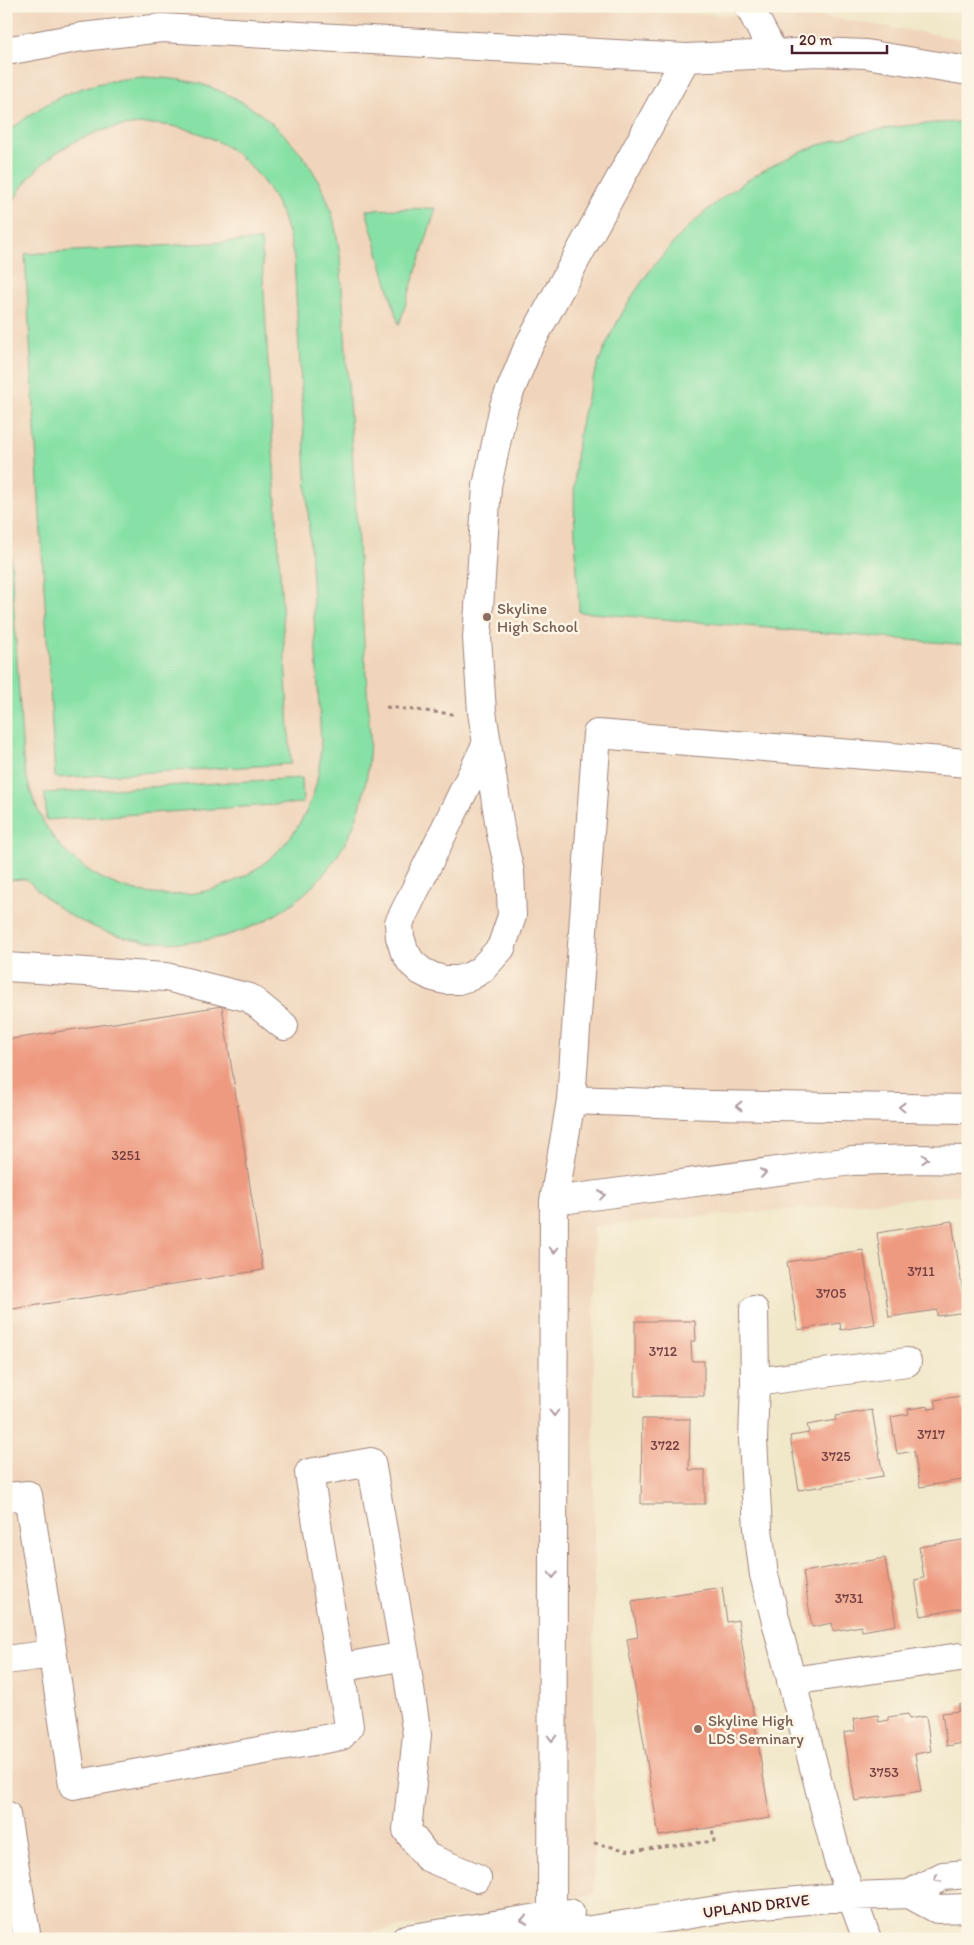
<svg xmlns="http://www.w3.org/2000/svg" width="974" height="1945" font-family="Itim,sans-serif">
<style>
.built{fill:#f0d5bc}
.green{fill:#87e1a6;stroke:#688068}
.building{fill:#ee9a80}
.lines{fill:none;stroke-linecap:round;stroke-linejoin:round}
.minor-casing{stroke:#9e837a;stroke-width:30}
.path{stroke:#9e837a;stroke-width:3;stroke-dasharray:4 4;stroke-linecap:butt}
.minor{stroke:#fff;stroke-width:28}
.oneway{stroke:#ae9aa0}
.education-dot{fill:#8d6e63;stroke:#fcf5e5;stroke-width:2}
.labels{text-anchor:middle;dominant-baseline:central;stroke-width:5;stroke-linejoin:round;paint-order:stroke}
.number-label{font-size:14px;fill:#733e40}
.education-label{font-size:16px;fill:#785e54;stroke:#fcf5e5;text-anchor:start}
.street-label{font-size:16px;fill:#4a1f2b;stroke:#fcf5e5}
</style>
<rect width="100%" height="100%" fill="#fcf5e5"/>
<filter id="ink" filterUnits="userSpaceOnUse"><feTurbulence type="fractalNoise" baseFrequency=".02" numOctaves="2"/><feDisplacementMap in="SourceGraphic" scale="10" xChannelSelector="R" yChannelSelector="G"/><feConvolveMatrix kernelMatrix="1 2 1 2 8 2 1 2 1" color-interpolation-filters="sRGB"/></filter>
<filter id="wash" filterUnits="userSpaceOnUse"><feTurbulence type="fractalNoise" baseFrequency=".0096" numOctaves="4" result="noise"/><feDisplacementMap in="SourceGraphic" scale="20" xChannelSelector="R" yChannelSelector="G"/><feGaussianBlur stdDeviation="1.12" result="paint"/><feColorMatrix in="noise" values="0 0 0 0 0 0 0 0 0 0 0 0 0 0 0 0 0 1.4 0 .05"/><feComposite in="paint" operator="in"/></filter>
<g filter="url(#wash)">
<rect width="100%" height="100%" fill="#f1e7c9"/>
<path class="built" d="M34 6H402L833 18 968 40V1194L594 1226V1894L333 1939H6V11Z"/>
<path class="green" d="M143 77C163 78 184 79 204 85 259 103 305 145 327 199 334 217 337 236 340 255L370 738C369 768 365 798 353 827 305 935 175 973 73 917 55 907 41 893 26 879L6 880V479L23 759C29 795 42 830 70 856 149 928 278 896 313 795 319 777 320 760 321 742L294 259C287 221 276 193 249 165 176 92 43 121 6 217V134C51 95 85 82 143 77Z
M961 122 968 123V645L579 612C577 556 570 498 578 442 597 302 705 175 842 138 882 127 921 123 961 122Z
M436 208 399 325 366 210Z
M261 240 291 764 55 778 25 254Z
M302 778 303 803 46 820 45 793Z"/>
<g id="blocks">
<path class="building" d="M222 1006 263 1270 6 1310V1040Z
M952 1221 966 1312 937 1316V1310L889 1317 877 1233Z
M863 1250 875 1324 841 1330 840 1323 798 1330 787 1262Z
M635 1321H695L696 1341H691L692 1361H704V1396H635Z
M961 1396 963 1410 968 1409V1479L920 1487 914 1451 897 1454 891 1417 909 1414 908 1409 928 1406 929 1409 937 1408 935 1400Z
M872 1410 883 1476 799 1490 790 1436 809 1433 807 1425 836 1420 835 1416Z
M642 1419H690L689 1470H705V1504H641Z
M968 1539V1607L921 1616 915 1580 924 1578 919 1547Z
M885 1558 896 1625 862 1631 861 1626 833 1631 832 1623 812 1627 803 1572Z
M722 1587 727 1622 738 1620 770 1818 659 1836 627 1639 638 1637 632 1601Z
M968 1704V1770H967L963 1743 947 1746 942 1713 959 1711V1705Z
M908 1714 909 1719 926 1716 931 1751 915 1754 921 1791 855 1801 844 1733 855 1731 853 1719 878 1715 879 1722 888 1720V1717Z"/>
</g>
</g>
<g filter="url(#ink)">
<use href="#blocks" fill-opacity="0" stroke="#9e837a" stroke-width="1"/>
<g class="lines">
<defs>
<path id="minor" d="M749 6 774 54
M6 51 82 37 162 28 686 58
M487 743 399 923 400 937 404 950 411 962 421 971 433 977 445 980H458L471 976 482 969 501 948 512 916 510 872 501 834 482 712 477 638 487 486 504 406 528 347 686 58 818 52 866 54 968 71
M6 967 166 977 250 998 284 1026
M571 1100 712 1105 968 1109
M554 1201 852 1161 916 1159 968 1160
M754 1310 755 1382 753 1440 758 1529 764 1575 838 1860 867 1939
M755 1382 907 1362
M6 1497 28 1495 73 1785 341 1736 349 1726 309 1473 371 1462 405 1656 339 1668
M405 1656 417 1735 407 1830 427 1857 477 1878
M6 1660 52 1654
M791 1681 960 1657
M6 1815 27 1939
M909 1894 937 1909 968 1908
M552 1916 554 1201 571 1100 597 734 968 763
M406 1939 570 1913
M534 1939 742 1906 852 1896 909 1894 943 1876 968 1874"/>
</defs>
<use href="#minor" class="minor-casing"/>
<path class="path" d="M386 707 453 714
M594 1843 630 1851 714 1841 712 1828"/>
<use href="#minor" class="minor"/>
</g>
<defs><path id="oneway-chevron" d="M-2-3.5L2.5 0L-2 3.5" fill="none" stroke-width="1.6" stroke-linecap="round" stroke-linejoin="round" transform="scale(1.25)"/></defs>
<g class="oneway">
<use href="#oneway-chevron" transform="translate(739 1106) rotate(-180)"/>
<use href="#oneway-chevron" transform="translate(902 1107) rotate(-179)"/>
<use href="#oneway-chevron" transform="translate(925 1159) rotate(2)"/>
<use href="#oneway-chevron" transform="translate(763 1173) rotate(-8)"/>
<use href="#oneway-chevron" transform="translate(602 1195) rotate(-7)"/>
<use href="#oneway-chevron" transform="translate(554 1250) rotate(90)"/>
<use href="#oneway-chevron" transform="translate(554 1413) rotate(90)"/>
<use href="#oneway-chevron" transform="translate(553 1575) rotate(90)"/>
<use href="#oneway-chevron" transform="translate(552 1738) rotate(90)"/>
<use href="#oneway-chevron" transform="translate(937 1879) rotate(154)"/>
<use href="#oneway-chevron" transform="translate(524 1920) rotate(171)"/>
</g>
</g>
<g class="education-dot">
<circle cx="487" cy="617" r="5"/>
<circle cx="698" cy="1729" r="5"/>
</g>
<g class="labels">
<g class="number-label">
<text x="126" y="1155">3251</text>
<text x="921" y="1271">3711</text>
<text x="831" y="1293">3705</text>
<text x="663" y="1351">3712</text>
<text x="931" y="1434">3717</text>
<text x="665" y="1445">3722</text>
<text x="836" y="1456">3725</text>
<text x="849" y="1598">3731</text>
<text x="884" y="1772">3753</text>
</g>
<g class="education-label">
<text x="497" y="608">Skyline<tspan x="497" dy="18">High School</tspan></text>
<text x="708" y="1720">Skyline High<tspan x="708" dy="18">LDS Seminary</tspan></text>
</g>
<g class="street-label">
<text transform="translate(756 1906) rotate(-7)">UPLAND DRIVE</text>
</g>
</g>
<rect width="974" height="1945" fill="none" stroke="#fcf5e5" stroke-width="25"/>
<path d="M792 45v8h95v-8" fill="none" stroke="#4a1f2b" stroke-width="2.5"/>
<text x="799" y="45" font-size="15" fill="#4a1f2b" stroke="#fcf5e5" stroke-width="4" paint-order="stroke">20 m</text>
</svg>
